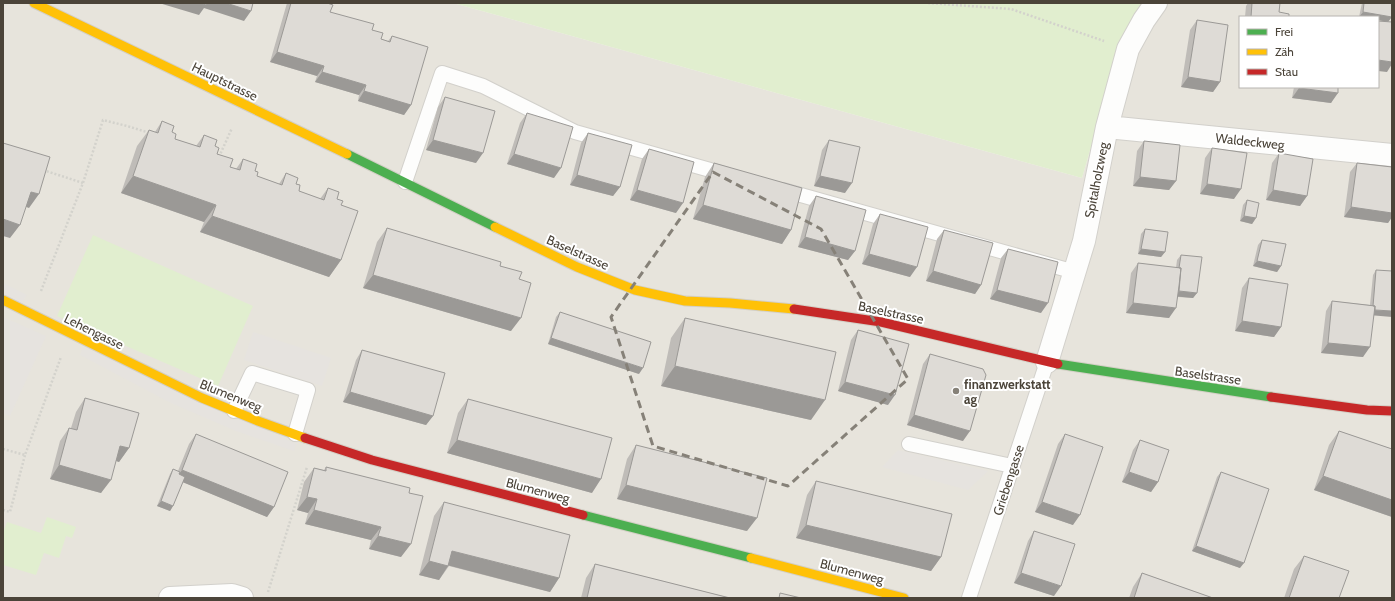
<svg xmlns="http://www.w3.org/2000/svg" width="1395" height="601" font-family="Cabin,sans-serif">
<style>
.residential{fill:#e7e4dc;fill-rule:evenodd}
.green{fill:#e1eecf}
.parking{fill:#e6e3df}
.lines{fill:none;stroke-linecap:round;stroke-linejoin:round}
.lane-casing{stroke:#d2d0cb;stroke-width:16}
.street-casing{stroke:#d2d0cb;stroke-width:24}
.fast-casing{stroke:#d3cfc5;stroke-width:11}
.slow-casing{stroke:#d3cfc5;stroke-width:11}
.jam-casing{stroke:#d3cfc5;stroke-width:11}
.path{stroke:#d3d2cc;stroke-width:2.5;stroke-dasharray:2 2;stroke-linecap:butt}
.lane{stroke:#fdfdfc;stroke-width:14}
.street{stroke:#fdfdfc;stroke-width:22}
.fast{stroke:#4caf50;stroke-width:9}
.slow{stroke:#ffc107;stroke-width:9}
.jam{stroke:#c62828;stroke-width:9}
.wall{fill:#bfbcb8}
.shaded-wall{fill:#9b9996}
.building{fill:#dedbd6;stroke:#9b9996}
.marked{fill:none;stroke:#868178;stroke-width:3;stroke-dasharray:8 5;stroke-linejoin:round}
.poi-dot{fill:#868178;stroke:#fff;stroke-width:1.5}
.labels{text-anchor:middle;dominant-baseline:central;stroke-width:4;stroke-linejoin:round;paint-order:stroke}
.street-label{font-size:13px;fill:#4b4439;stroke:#fff}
.poi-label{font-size:13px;font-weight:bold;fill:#4b4439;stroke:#fff;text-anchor:start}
</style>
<rect width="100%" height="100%" fill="#f4f2ee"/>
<path class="residential" d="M3 3H453L1082 178 1120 47 1146 3H1392V598H3ZM1240 17H1378V87H1240Z"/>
<path class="green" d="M453 3H1146L1120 47 1082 178Z
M93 235 253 306 218 386 57 316Z
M47 517 76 527 72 538 66 536 59 558 44 553 36 575 3 565V533L7 522 41 533Z"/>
<path class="parking" d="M3 283 27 295 21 304 3 295Z
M3 317 46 336 10 416 3 413Z
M253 332 331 358 322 386 244 360Z
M83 347 296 444 294 451 236 431 171 403 80 355Z
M898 450 988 471 968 490 882 467Z"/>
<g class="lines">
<defs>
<path id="lane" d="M405 182 442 73 483 86 575 132 728 175
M783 190 1075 272
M234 411 252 373 308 390 295 434
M909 444 1012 466
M969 598 1047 362"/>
<path id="street" d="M1107 127 1392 155
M1047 362 1084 241 1107 127 1128 49 1144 20 1156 3
M170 598 232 595 242 598"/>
<path id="fast" d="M347 154 495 227
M1058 364 1271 397
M583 515 751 558"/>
<path id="slow" d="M34 3 347 154
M495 227 577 267 635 290 685 301 730 303 794 309
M3 300 202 398 258 421 305 438
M751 558 904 598"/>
<path id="jam" d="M794 309 881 322 1058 364
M1271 397 1367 410 1392 411
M305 438 372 460 583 515"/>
</defs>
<use href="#lane" class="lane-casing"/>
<use href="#street" class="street-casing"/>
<use href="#fast" class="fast-casing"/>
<use href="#slow" class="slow-casing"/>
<use href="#jam" class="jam-casing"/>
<path class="path" d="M928 3 1011 9 1104 41
M219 157 232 128
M43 170 83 183
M41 291 83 183 103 120 127 126 150 133
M3 449 25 455 61 357
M3 510 10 512 25 455
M268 592 307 467"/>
<use href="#lane" class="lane"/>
<use href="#street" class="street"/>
<use href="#fast" class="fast"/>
<use href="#slow" class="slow"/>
<use href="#jam" class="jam"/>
</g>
<path class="wall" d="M287 3H291L330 12 372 30 381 39 388 41 392 36 411 105 404 115 358 101 359 95 315 82 317 76 270 62Z
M1248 3H1280L1279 12 1289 17H1245L1246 6Z
M1362 3H1392L1388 22 1378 20V17H1359Z
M1197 20 1220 82 1213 92 1181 87 1190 30Z
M1294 87H1338L1331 103 1292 98Z
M445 97 476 163 426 150 438 107Z
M527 113 554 178 507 164 520 123Z
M162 121 172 132 175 139 196 146 204 135 215 146 217 154 230 167 236 169 243 159 255 171 257 176 279 184 286 173 296 184 299 191 320 199 328 188 337 199 341 205V260L329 277 200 232 204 222 121 193 137 146 149 130 155 132Z
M588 133 620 187 613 196 570 185 581 143Z
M829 140 845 193 814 186 822 150Z
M1144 141 1176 181 1169 190 1133 186 1137 151Z
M1212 148 1234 199 1200 194 1205 158Z
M649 149 676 213 630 200 642 159Z
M1279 153 1307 196 1300 206 1266 200 1272 163Z
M714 163 791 230 782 244 693 219 705 177Z
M1357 163 1392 167V217L1388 223 1344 217 1350 172Z
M816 196 855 251 848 260 798 247 809 206Z
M1247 200 1256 218 1252 224 1240 221 1243 205Z
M880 214 910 277 862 264 873 224Z
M387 228 500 266 519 279 511 331 363 288 377 242Z
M1145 229 1165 252 1161 257 1138 254 1141 234Z
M944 230 981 285 975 294 926 281 937 239Z
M1262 240 1281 266 1277 272 1253 266 1258 245Z
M1008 249 1041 313 990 299 1001 258Z
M1181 255 1197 293 1193 298 1178 297 1169 318 1126 313 1131 273 1138 263 1176 268 1177 260Z
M1376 270 1374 315 1363 357 1321 353 1326 311 1332 301 1370 305 1373 275Z
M1249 278 1281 327 1274 337 1235 331 1242 288Z
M560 312 639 374 548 344 556 317Z
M685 318 811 420 661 386 671 338Z
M858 330 888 405 838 391 851 340Z
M362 350 433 416 426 425 343 402 356 360Z
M930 354 963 441 907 425 923 364Z
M85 398 129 448 119 462 116 461 101 493 50 479 60 441 69 428H71L76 412Z
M468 399 592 493 447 453 458 413Z
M1339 431 1392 449V517L1314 490 1329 445Z
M196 434 274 507 267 517 183 482 173 506 170 511 157 506 170 474 173 469 178 471 189 444Z
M1065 434 1073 525 1035 512 1058 444Z
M1140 440 1158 482 1151 492 1122 482 1133 450Z
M636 445 747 531 617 499 627 459Z
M326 467 409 493 401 557 369 549 371 540 305 524 308 513 297 510 304 482 314 468 324 470Z
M1221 472 1240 568 1192 551 1217 477Z
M816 481 941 557 931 571 796 538 807 495Z
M444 502 559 578 550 592 449 566 439 580 419 575 434 516Z
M1034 531 1054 596 1014 583 1028 541Z
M1304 556 1339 598H1284L1294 569Z
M595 564 730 598H581L586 578Z
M1142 573 1213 598H1129L1133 587Z"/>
<path class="shaded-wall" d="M159 3H226L251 11 244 21 204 8 199 15Z
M1363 12 1392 17 1388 22 1378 20V17H1359Z
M277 52 324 66 317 76 270 62Z
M1378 60 1392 62V64L1387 72 1378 71Z
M322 72 366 85 359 95 315 82Z
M1188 77 1220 82 1213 92 1181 87Z
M1299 88 1338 93 1331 103 1292 98Z
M364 91 411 105 404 115 358 101Z
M433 140 483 153 476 163 426 150Z
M514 154 561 168 554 178 507 164Z
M577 175 620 187 613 196 570 185Z
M133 176 216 205 204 222 121 193Z
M820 176 852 183 845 193 814 186Z
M1140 177 1176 181 1169 190 1133 186Z
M1207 184 1241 189 1234 199 1200 194Z
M637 190 683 203 676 213 630 200Z
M1273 190 1307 196 1300 206 1266 200Z
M31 192 39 194 29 208 21 205Z
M703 205 791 230 782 244 693 219Z
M1351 207 1392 213V217L1388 223 1344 217Z
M212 216 341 260 329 277 200 232Z
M1244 216 1256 218 1252 224 1240 221Z
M3 219 20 225 10 238 3 236Z
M805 237 855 251 848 260 798 247Z
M1141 249 1165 252 1161 257 1138 254Z
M869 254 917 267 910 277 862 264Z
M1257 261 1281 266 1277 272 1253 266Z
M933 271 981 285 975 294 926 281Z
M373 275 521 318 511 331 363 288Z
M997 290 1048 303 1041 313 990 299Z
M1176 291 1197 293 1193 298 1172 296Z
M1133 303 1176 308 1169 318 1126 313Z
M1373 310 1392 311V317L1369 315Z
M1242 321 1281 327 1274 337 1235 331Z
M551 338 643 368 639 374 548 344Z
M1328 343 1370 347 1363 357 1321 353Z
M675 366 825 400 811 420 661 386Z
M845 382 895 395 888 405 838 391Z
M350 392 433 416 426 425 343 402Z
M914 415 970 431 963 441 907 425Z
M457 440 601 479 592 493 447 453Z
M120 446 129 448 119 462 111 459Z
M59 465 111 480 101 493 50 479Z
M182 470 274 507 267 517 175 479Z
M1129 472 1158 482 1151 492 1122 482Z
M1323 476 1392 500V517L1314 490Z
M626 485 757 518 747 531 617 499Z
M307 497 317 499 308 513 297 510Z
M161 501 173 506 170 511 157 506Z
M1042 502 1080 515 1073 525 1035 512Z
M314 510 381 527 371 540 305 524Z
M806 525 941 557 931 571 796 538Z
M378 536 411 544 401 557 369 549Z
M1196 546 1244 563 1240 568 1192 551Z
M452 551 559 578 550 592 443 564Z
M429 561 448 566 439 580 419 575Z
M1021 573 1061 586 1054 596 1014 583Z"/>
<path class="building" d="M200 3H207L206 5Z
M226 3H253L251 11Z
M291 3H327L333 5 330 12 374 24 372 30 383 33 381 39 390 42 392 36 428 47 411 105 364 91 366 85 322 72 324 66 277 52Z
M1252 3H1280L1279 12 1289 14V17H1251Z
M1364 3H1392V17L1363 12Z
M1197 20 1228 25 1220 82 1188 77Z
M1378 21 1392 22V62L1378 60Z
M1299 87H1338V93L1299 88Z
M445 97 495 111 483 153 433 140Z
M527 113 573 127 561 168 514 154Z
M162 121 174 126 172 132 176 134 175 139 200 147 204 135 217 140 215 146 219 148 217 154 233 159 230 167 240 170 243 159 257 164 255 171 258 172 257 176 282 185 286 173 298 178 296 184 300 185 299 191 324 200 328 188 339 192 337 199 343 201 341 205 358 211 341 260 212 216 216 205 133 176 149 130 158 133Z
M588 133 632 145 620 187 577 175Z
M829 140 860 147 852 183 820 176Z
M1144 141 1180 145 1176 181 1140 177Z
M3 143 50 157 39 194 31 192 20 225 3 219Z
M1212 148 1247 153 1241 189 1207 184Z
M649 149 694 162 683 203 637 190Z
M1279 153 1313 159 1307 196 1273 190Z
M714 163 802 188 791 230 703 205Z
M1357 163 1392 167V213L1351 207Z
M816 196 866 210 855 251 805 237Z
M1247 200 1259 203 1256 218 1244 216Z
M880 214 928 227 917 267 869 254Z
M387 228 501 262 500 266 522 272 519 279 531 283 521 318 373 275Z
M1145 229 1168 232 1165 252 1141 249Z
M944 230 993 243 981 285 933 271Z
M1262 240 1286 244 1281 266 1257 261Z
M1008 249 1058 262 1048 303 997 290Z
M1181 255 1202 257 1197 293 1179 291 1181 268H1179Z
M1138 263 1181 268 1179 286 1176 308 1133 303Z
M1376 270 1392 271V311L1375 310V306H1373Z
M1249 278 1288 284 1281 327 1242 321Z
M1332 301 1375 306 1370 347 1328 343Z
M560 312 651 342 643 368 551 338Z
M685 318 836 352 825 400 675 366Z
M858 330 909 344 895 395 845 382Z
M362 350 445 373 433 416 350 392Z
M930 354 983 369 986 375 970 431 914 415Z
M85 398 139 413 129 448 120 446 111 480 59 465 69 428 77 430Z
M468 399 612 438 601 479 457 440Z
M1339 431 1392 449V500L1323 476Z
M196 434 288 472 274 507 182 470Z
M1065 434 1103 447 1080 515 1042 502Z
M1140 440 1169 450 1158 482 1129 472Z
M636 445 767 478 757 518 626 485Z
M326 467 410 488 409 493 423 496 411 544 378 536 381 527 314 510 317 499 307 497 314 468 326 471Z
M173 469 180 472 179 474 185 477 173 506 161 501Z
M1221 472 1269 489 1244 563 1196 546Z
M816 481 952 514 941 557 806 525Z
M444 502 570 535 559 578 452 551 448 566 429 561Z
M1034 531 1075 544 1061 586 1021 573Z
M1304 556 1349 571 1339 598H1289Z
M595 564 730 598H587Z
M1142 573 1213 598H1134Z
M780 593 801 598H779Z"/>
<path class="marked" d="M713 172 821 229 908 379 788 486 653 446 611 317Z"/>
<circle class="poi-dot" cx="956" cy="391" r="4"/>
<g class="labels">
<g class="street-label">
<text transform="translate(225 81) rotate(26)">Hauptstrasse</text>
<text transform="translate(1250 141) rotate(6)">Waldeckweg</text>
<text transform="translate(1096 180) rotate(-79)">Spitalholzweg</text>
<text transform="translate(578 252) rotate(24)">Baselstrasse</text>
<text transform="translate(891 312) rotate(12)">Baselstrasse</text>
<text transform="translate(94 331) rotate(26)">Lehengasse</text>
<text transform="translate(1208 375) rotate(8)">Baselstrasse</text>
<text transform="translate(231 395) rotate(22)">Blumenweg</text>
<text transform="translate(1008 480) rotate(-72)">Griebengasse</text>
<text transform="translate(538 490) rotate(15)">Blumenweg</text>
<text transform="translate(852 571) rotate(15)">Blumenweg</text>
</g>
<g class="poi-label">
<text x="964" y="384">finanzwerkstatt<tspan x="964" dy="15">ag</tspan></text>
</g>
</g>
<rect width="1395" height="601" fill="none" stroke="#4b4439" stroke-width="8"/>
<rect x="1239" y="16" width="140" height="72" fill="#ffffff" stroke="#b7b4b0"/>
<rect x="1247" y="29" width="20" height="6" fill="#4caf50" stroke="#b7b4b0"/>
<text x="1275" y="36" font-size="12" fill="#4b4439">Frei</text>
<rect x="1247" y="49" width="20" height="6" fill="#ffc107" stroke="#b7b4b0"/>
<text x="1275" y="56" font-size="12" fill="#4b4439">Zäh</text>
<rect x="1247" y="69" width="20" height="6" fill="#c62828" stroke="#b7b4b0"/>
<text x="1275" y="76" font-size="12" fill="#4b4439">Stau</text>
</svg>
